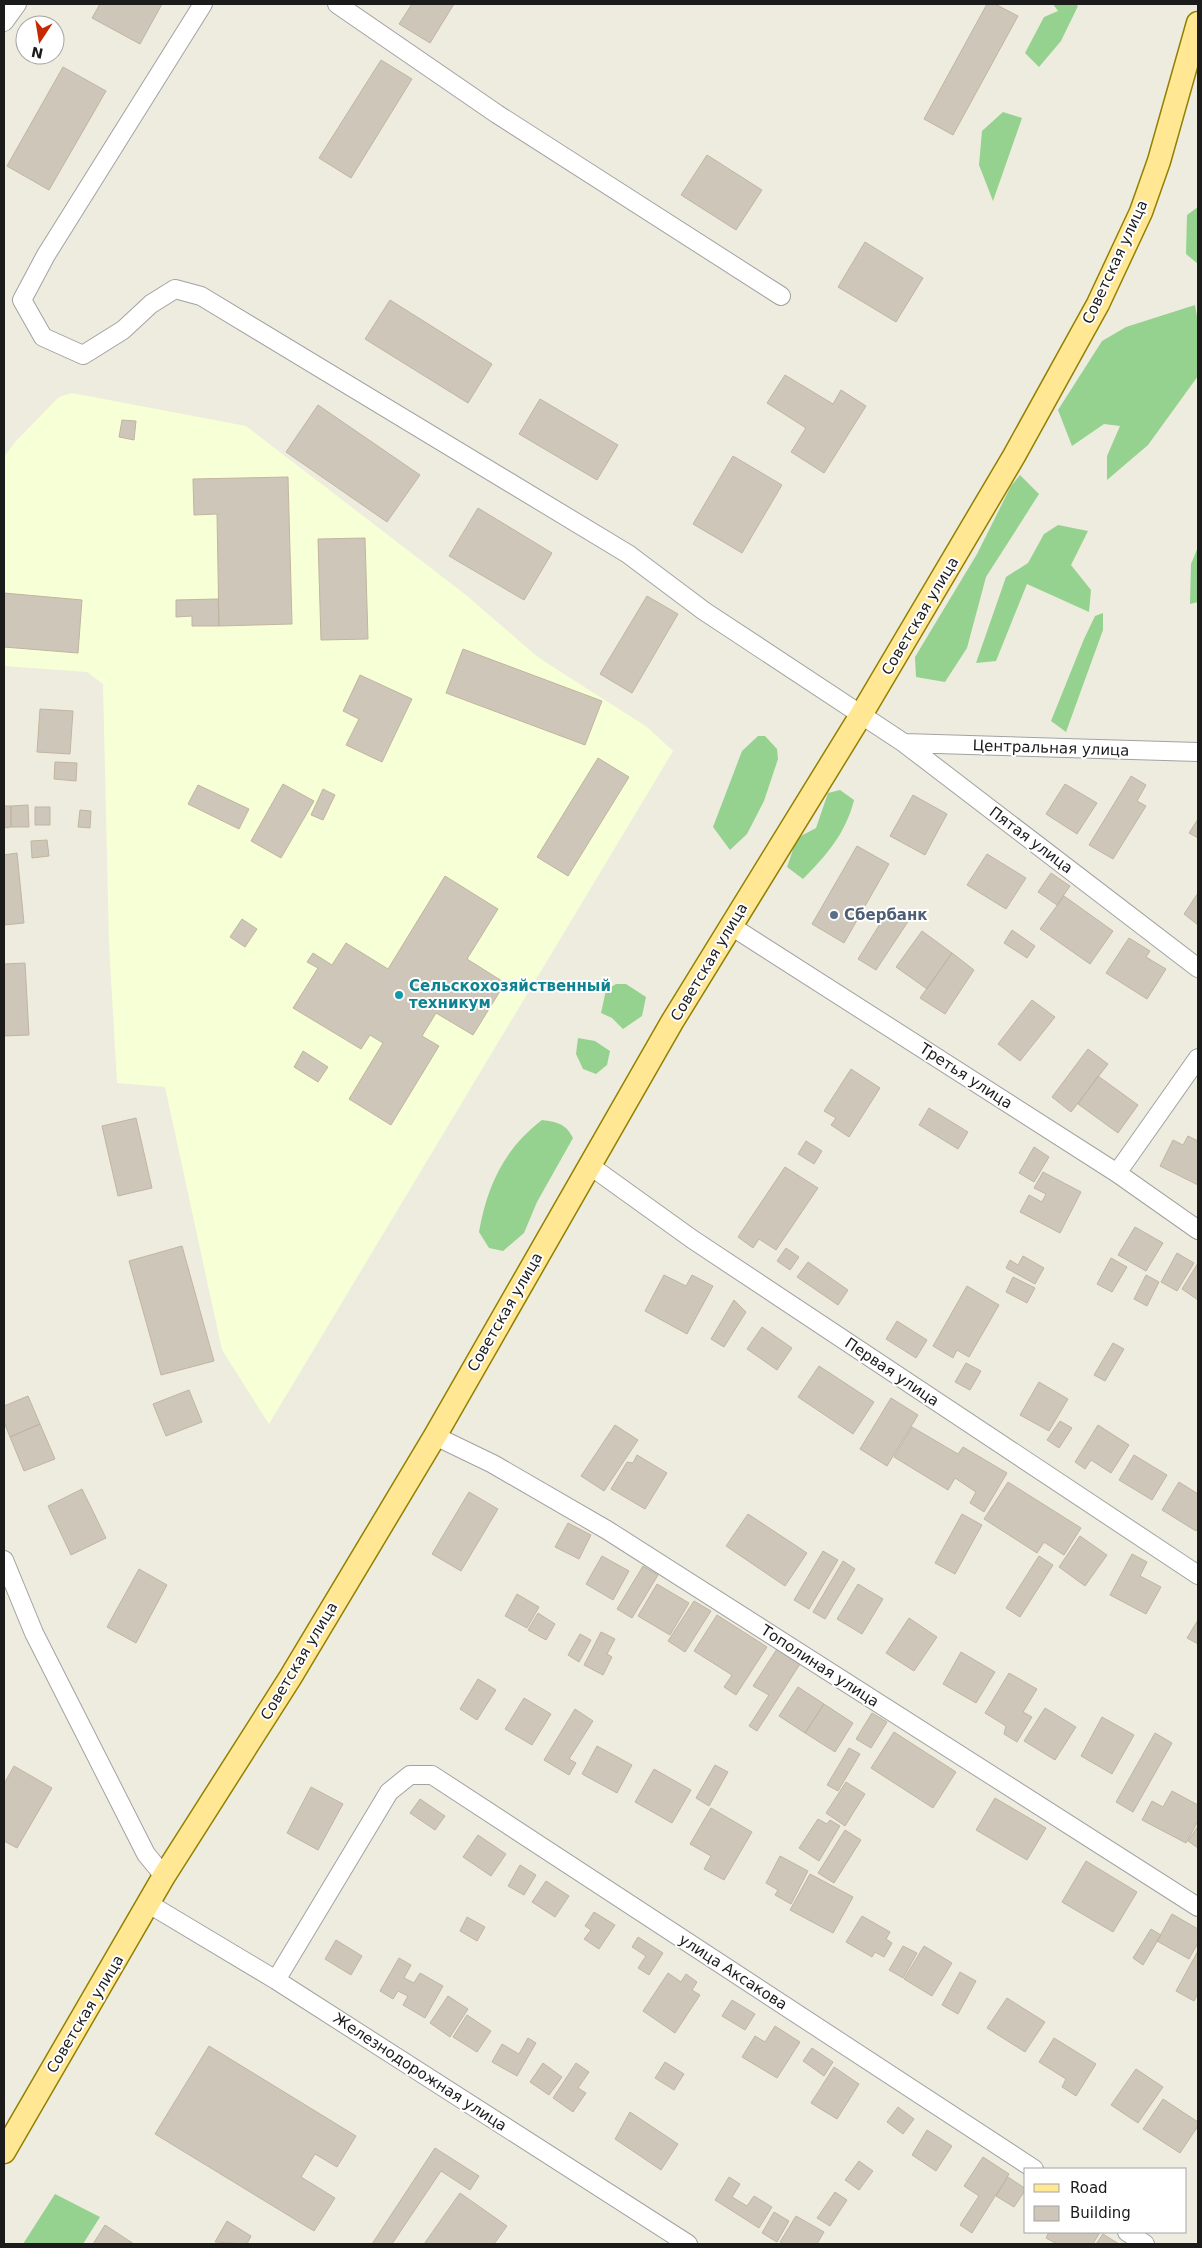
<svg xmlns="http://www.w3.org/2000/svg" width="1202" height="2248" font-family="'DejaVu Sans',sans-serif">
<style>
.education{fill:#f7ffd7}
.forest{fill:#95d28f}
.building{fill:#cec6b8;stroke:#c1b5a0}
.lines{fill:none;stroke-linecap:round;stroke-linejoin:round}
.minor-casing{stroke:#a2a2a2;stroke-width:20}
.major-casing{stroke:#928000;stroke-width:25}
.minor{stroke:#fff;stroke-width:18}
.major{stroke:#ffe793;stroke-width:22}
.service-dot{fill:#5c6f8a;stroke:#fff;stroke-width:2}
.culture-dot{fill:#0f9aa8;stroke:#fff;stroke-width:2}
.labels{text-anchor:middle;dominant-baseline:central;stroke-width:4;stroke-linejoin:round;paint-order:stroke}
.street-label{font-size:15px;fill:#1b1b1b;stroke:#fff}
.service-label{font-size:15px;font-weight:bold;fill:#4e5e75;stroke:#fff;text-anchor:start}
.culture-label{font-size:15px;font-weight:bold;fill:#0d838f;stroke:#fff;text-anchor:start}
</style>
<rect width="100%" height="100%" fill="#eeecdf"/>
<path class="education" d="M72 393 246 426 466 595 539 658 647 727 673 751 269 1424 222 1350 165 1087 117 1083 109 944 103 684 87 672 4 666V457L16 441 59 397Z"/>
<path class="forest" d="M1053 4H1075L1078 6 1061 41 1039 67 1025 53 1044 17 1058 11Z
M1003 112 1022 118 993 201 979 165 982 131Z
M1198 207V264L1186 254 1187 215Z
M1195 305 1198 322V376L1148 445 1107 480V456L1120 426 1104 424 1072 446 1058 410 1102 341 1126 327Z
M1020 475 1039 494 986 577 967 648 945 682 916 677 915 657 977 554 1011 486Z
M1058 525 1088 531 1071 565 1091 590 1089 612 1027 584 996 661 976 663 1006 577 1028 563 1044 534Z
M1198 547V602L1190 604 1191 564Z
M1103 613V630L1066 732 1051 721 1084 639 1095 616Z
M758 736H765L777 749 778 759 764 801 747 834 730 850 713 827 742 751Z
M840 790 854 800C846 833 826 856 803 879L787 867 797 838 816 828 828 793Z
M616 984H626L646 997 642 1016 623 1029 612 1018 601 1013 606 990Z
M578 1038 595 1041 610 1051 607 1065 596 1074 583 1069 576 1054Z
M542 1120C558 1122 566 1124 573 1138L537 1202 524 1233 503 1251 489 1248 479 1232C487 1186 504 1149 542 1120Z
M55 2194 100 2217 83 2244H23Z"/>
<path class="building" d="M100 4H162L140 44 92 18Z
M412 4H454L430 43 399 24Z
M987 4H995L1018 16 953 135 924 119Z
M381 60 412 79 351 178 319 158Z
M63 67 106 91 49 190 7 166Z
M707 155 762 190 736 230 681 195Z
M865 242 923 278 896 322 838 287Z
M390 300 492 364 468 403 365 339Z
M785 375 833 404 841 390 866 406 824 473 791 452 806 428 767 403Z
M540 399 618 445 597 480 519 434Z
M318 405 420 475 387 522 286 452Z
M122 420 136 421 134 440 119 437Z
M733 456 782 485 742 553 693 524Z
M288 477 292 624 219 626 217 514 194 515 193 479Z
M478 508 552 553 524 600 449 556Z
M365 538 368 639 321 640 318 539Z
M4 593 82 600 78 653 4 647Z
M647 596 678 614 632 693 600 674Z
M218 599 219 626H192V616L176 617V600Z
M463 649 602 701 585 745 446 693Z
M360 675 412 699 382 762 346 745 359 719 343 711Z
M40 709 73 711 70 754 37 752Z
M598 758 629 777 568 876 537 857Z
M55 762 77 763 76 781 54 779Z
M1131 776 1146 785 1137 801 1146 806 1113 859 1089 845Z
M283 784 314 801 281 858 251 841Z
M1065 784 1097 803 1077 834 1046 814Z
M198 785 249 809 239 829 188 804Z
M323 789 335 795 323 820 311 815Z
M913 795 947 814 925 855 890 836Z
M28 805 29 827H11V806Z
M4 806H11V827L4 828Z
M35 807H50V825H35Z
M80 810 91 811 90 828 78 827Z
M1198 819V838L1189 833Z
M47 840 49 856 32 858 31 841Z
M857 846 889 864 844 943 812 924Z
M17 853 24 923 4 925V855Z
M987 854 1026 878 1006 909 967 885Z
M1051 873 1070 886 1057 905 1038 892Z
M445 876 498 909 467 959 505 983 473 1035 436 1013 422 1036 439 1046 391 1125 349 1099 383 1043 370 1035 361 1049 293 1008 318 968 307 962 313 953 332 965 346 943 388 969Z
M1198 893V925L1184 914Z
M1064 896 1113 931 1090 964 1040 929Z
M890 908 909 920 876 970 858 959Z
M242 919 257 929 245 947 230 937Z
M1012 930 1035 946 1027 958 1004 943Z
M922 931 952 953 927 989 896 967Z
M1129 938 1150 951 1146 957 1166 969 1147 999 1106 973Z
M952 953 974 970 945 1014 920 998Z
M25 963 29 1035 4 1036V964Z
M1032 1000 1055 1017 1020 1061 998 1044Z
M1088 1049 1108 1064 1071 1112 1052 1097Z
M303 1051 328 1067 318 1082 294 1067Z
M851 1069 880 1088 849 1137 831 1125 836 1118 824 1111Z
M1098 1076 1138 1105 1118 1133 1078 1104Z
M929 1108 968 1132 958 1149 919 1125Z
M136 1118 152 1188 118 1196 102 1126Z
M1188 1136 1198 1141V1185L1160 1166 1173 1140 1183 1145Z
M806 1141 822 1151 814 1164 798 1154Z
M1034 1147 1049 1157 1034 1182 1019 1173Z
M785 1167 818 1188 776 1250 759 1239 753 1248 738 1237Z
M1043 1172 1081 1192 1060 1233 1020 1212 1029 1195 1042 1202 1046 1194 1034 1188Z
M1135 1227 1163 1243 1146 1271 1118 1255Z
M182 1246 214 1361 161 1375 129 1261Z
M786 1248 799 1257 790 1270 777 1261Z
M1177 1253 1194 1263 1177 1291 1161 1282Z
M1023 1256 1044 1268 1035 1284 1006 1268 1010 1260 1018 1265Z
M1111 1258 1127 1267 1112 1292 1097 1284Z
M808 1262 848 1290 838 1305 797 1277Z
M1198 1263V1300L1182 1289Z
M664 1275 686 1286 692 1275 713 1286 687 1334 645 1311Z
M1146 1275 1159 1282 1147 1306 1134 1299Z
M1013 1277 1035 1288 1027 1303 1006 1292Z
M967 1286 999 1305 969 1357 957 1350 953 1358 933 1346Z
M734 1300 746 1312 724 1347 711 1339Z
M897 1321 927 1340 916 1358 886 1339Z
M762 1327 792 1348 777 1370 747 1349Z
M1113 1343 1124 1349 1105 1381 1094 1375Z
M966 1363 981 1371 970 1390 955 1382Z
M819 1366 874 1402 853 1434 798 1397Z
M1039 1382 1068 1399 1049 1431 1020 1415Z
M189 1390 202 1422 166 1436 153 1404Z
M28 1396 40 1424 10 1437 4 1422V1406Z
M891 1398 918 1415 887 1466 860 1449Z
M1060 1421 1072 1428 1059 1448 1047 1440Z
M40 1424 55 1459 24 1471 10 1437Z
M615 1425 638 1440 604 1491 581 1476Z
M1098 1425 1129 1445 1111 1473 1091 1460 1085 1469 1075 1462Z
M912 1427 958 1454 963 1447 1007 1473 984 1512 970 1503 976 1492 955 1478 948 1490 894 1457Z
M637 1455 667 1473 645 1509 611 1489 627 1462 633 1463Z
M1134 1455 1167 1475 1152 1500 1119 1480Z
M1008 1482 1081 1528 1064 1555 1044 1542 1037 1553 984 1519Z
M1179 1482 1198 1494V1528L1196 1531 1162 1510Z
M82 1489 106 1538 71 1555 48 1506Z
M469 1492 498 1509 461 1571 432 1554Z
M748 1514 807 1553 785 1586 726 1546Z
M962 1514 982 1525 955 1574 935 1563Z
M568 1523 591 1535 579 1559 555 1547Z
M1080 1536 1107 1555 1085 1586 1059 1567Z
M823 1551 838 1560 809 1609 794 1600Z
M1132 1554 1147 1562 1140 1576 1161 1587 1146 1614 1110 1595Z
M602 1556 629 1571 613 1600 586 1584Z
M1039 1556 1053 1565 1020 1617 1006 1608Z
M843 1561 855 1569 825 1619 813 1612Z
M643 1566 658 1575 632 1618 617 1609Z
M139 1569 167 1585 136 1643 107 1627Z
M657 1584 689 1603 670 1635 638 1616Z
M858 1584 883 1599 862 1634 837 1619Z
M517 1594 539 1607 527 1628 505 1616Z
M694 1601 711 1611 685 1652 668 1641Z
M538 1613 555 1624 546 1640 528 1630Z
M717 1615 767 1647 736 1695 724 1687 732 1675 694 1651Z
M909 1618 937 1637 914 1671 886 1653Z
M1198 1620V1644L1187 1638Z
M601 1632 615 1639 607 1654 612 1657 603 1675 584 1665Z
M580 1634 591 1640 579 1662 568 1655Z
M777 1649 800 1664 757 1731 749 1726 769 1695 753 1686Z
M961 1652 995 1672 976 1703 943 1684Z
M1009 1673 1037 1689 1023 1712 1032 1717 1017 1742 1004 1734 1006 1726 985 1713Z
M478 1679 496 1690 477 1720 460 1709Z
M798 1687 824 1704 805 1733 779 1716Z
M524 1698 551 1714 532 1745 505 1729Z
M824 1704 853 1723 835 1752 805 1733Z
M1045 1708 1076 1727 1055 1760 1024 1741Z
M575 1709 593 1721 569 1759 576 1763 569 1775 544 1760Z
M872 1713 887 1722 871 1748 856 1739Z
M1102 1717 1134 1735 1112 1774 1081 1756Z
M894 1732 956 1772 933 1808 871 1768Z
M1155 1733 1172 1743 1133 1812 1116 1802Z
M597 1746 632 1765 617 1793 582 1774Z
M849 1748 860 1754 838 1791 827 1785Z
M715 1765 728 1772 709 1806 696 1798Z
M14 1766 52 1788 17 1848 4 1841V1784Z
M654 1769 691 1790 672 1823 635 1802Z
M846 1782 865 1794 845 1826 826 1813Z
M311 1787 343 1804 318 1850 287 1833Z
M1172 1791 1198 1805V1821L1186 1843 1142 1820 1152 1801 1163 1807Z
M995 1798 1046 1828 1027 1860 976 1830Z
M420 1799 445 1816 435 1830 410 1813Z
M711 1808 752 1832 724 1880 704 1869 711 1856 690 1844Z
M818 1819 827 1824 830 1820 840 1826 819 1861 799 1848Z
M1198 1826V1848L1188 1841Z
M845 1830 861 1840 834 1883 818 1873Z
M478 1835 506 1854 491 1876 463 1857Z
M780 1856 808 1871 791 1904 775 1895 778 1890 766 1883Z
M1086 1861 1137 1892 1113 1932 1062 1902Z
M520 1865 536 1875 524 1895 508 1886Z
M810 1874 853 1897 833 1933 790 1910Z
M546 1881 569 1896 555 1917 532 1902Z
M594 1912 615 1925 599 1949 584 1939 591 1930 585 1926Z
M1172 1914 1198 1929V1943L1189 1959 1157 1941Z
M862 1916 890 1932 886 1939 892 1943 884 1957 875 1952 872 1957 846 1942Z
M467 1917 485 1927 477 1941 460 1931Z
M1151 1929 1161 1935 1143 1965 1133 1958Z
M638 1937 663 1953 649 1975 638 1968 646 1956 632 1947Z
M336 1940 362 1956 351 1975 325 1959Z
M903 1946 917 1953 903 1978 889 1970Z
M924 1946 952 1963 932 1996 904 1979Z
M1198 1951V1993L1194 2001 1176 1991Z
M399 1958 411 1965 404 1978 414 1983 420 1973 443 1986 425 2018 403 2005 408 1996 398 1991 393 1999 380 1991Z
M960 1972 976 1981 958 2014 942 2005Z
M668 1973 681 1982 686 1974 697 1982 692 1990 700 1995 675 2033 643 2011Z
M448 1996 468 2009 450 2037 430 2023Z
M1007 1998 1045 2022 1025 2052 987 2028Z
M732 2000 755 2014 745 2030 722 2016Z
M467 2015 491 2031 477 2052 453 2037Z
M775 2026 800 2042 777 2078 742 2057 755 2036 765 2042Z
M528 2038 536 2043 517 2076 492 2062 502 2044 519 2054Z
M1054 2038 1096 2064 1076 2096 1062 2087 1066 2079 1039 2062Z
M209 2046 356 2136 337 2167 315 2154 301 2177 335 2198 314 2231 155 2134Z
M812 2048 833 2062 824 2076 803 2061Z
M665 2062 684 2074 674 2090 655 2078Z
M543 2063 562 2077 549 2095 530 2082Z
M576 2063 589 2072 578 2088 586 2093 573 2112 553 2098Z
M834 2067 859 2084 837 2119 811 2103Z
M1136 2069 1163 2087 1138 2123 1111 2105Z
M1163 2099 1198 2122V2126L1180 2153 1143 2129Z
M898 2107 914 2119 903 2134 887 2122Z
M630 2112 678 2144 661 2170 615 2139Z
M927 2130 952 2146 936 2171 912 2155Z
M435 2148 479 2176 470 2190 441 2171 392 2244H372Z
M983 2157 1009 2174 972 2233 960 2225 979 2196 964 2186Z
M859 2161 873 2171 859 2190 845 2180Z
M729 2177 740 2184 732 2197 747 2206 754 2196 772 2207 759 2228 715 2200Z
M1008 2177 1026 2189 1014 2207 996 2196Z
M835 2192 847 2200 830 2226 817 2218Z
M460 2193 507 2226 494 2244H424Z
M774 2212 789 2221 777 2242 762 2233Z
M796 2216 824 2232 817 2244H784L780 2242Z
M227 2221 251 2236 247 2244 215 2242Z
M105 2225 134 2244H93Z
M1049 2232H1100L1093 2244H1057L1046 2238Z
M1103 2234 1119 2244H1096Z"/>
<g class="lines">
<defs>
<path id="minor" d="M203 4 46 255 22 300 43 337 83 355 123 330 151 304 175 289 201 296 628 554 704 611 904 743 1198 968
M337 4 497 114 781 296
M4 22 17 4
M904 743 1198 752
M731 926 1117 1173 1198 1230
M589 1165 692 1239 1198 1575
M1117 1173 1198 1058
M435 1436 493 1464 607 1530 1198 1907
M4 1560 34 1633 146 1854 164 1876
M149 1904 276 1980 688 2244
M276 1980 389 1792 410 1775H432L1034 2169
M1127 2232 1145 2244"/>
<path id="major" d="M4 2152 164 1876 290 1678 435 1436 672 1022 861 715 1014 456 1098 304 1141 212 1159 161 1198 23"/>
</defs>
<use href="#minor" class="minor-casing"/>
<use href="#major" class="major-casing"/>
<use href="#minor" class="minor"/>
<use href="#major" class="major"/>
</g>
<circle class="service-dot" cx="834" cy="915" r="5"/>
<circle class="culture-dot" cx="399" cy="995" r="5"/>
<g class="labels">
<g class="street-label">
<text transform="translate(1115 262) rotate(-65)">Советская улица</text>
<text transform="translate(920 616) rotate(-59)">Советская улица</text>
<text transform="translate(1051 748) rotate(2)">Центральная улица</text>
<text transform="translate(1031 840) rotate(37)">Пятая улица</text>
<text transform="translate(709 962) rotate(-59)">Советская улица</text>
<text transform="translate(966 1076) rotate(33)">Третья улица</text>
<text transform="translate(505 1312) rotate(-60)">Советская улица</text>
<text transform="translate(892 1372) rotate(34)">Первая улица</text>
<text transform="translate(299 1661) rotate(-59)">Советская улица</text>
<text transform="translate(820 1666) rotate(33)">Тополиная улица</text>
<text transform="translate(733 1972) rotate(33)">улица Аксакова</text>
<text transform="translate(85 2014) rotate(-59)">Советская улица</text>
<text transform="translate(420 2072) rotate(33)">Железнодорожная улица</text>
</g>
<g class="service-label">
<text x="844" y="915">Сбербанк</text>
</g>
<g class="culture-label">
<text x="409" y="986">Сельскохозяйственный<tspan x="409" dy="17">техникум</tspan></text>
</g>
</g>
<rect width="1202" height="2248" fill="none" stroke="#1b1b1b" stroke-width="10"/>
<rect x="1024" y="2168" width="162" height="65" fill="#ffffff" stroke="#a4a4a4"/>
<rect x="1034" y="2184" width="25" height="8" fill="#ffe793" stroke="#a4a4a4"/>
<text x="1070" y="2193" font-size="15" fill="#1b1b1b">Road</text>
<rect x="1034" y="2206" width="25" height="15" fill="#cec6b8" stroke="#a4a4a4"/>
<text x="1070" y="2218" font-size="15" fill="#1b1b1b">Building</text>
<g transform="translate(40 40) rotate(192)"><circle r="24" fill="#ffffff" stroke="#a4a4a4"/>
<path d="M0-4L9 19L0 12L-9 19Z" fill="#c62900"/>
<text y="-8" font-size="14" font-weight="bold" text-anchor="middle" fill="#1b1b1b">N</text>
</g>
</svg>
